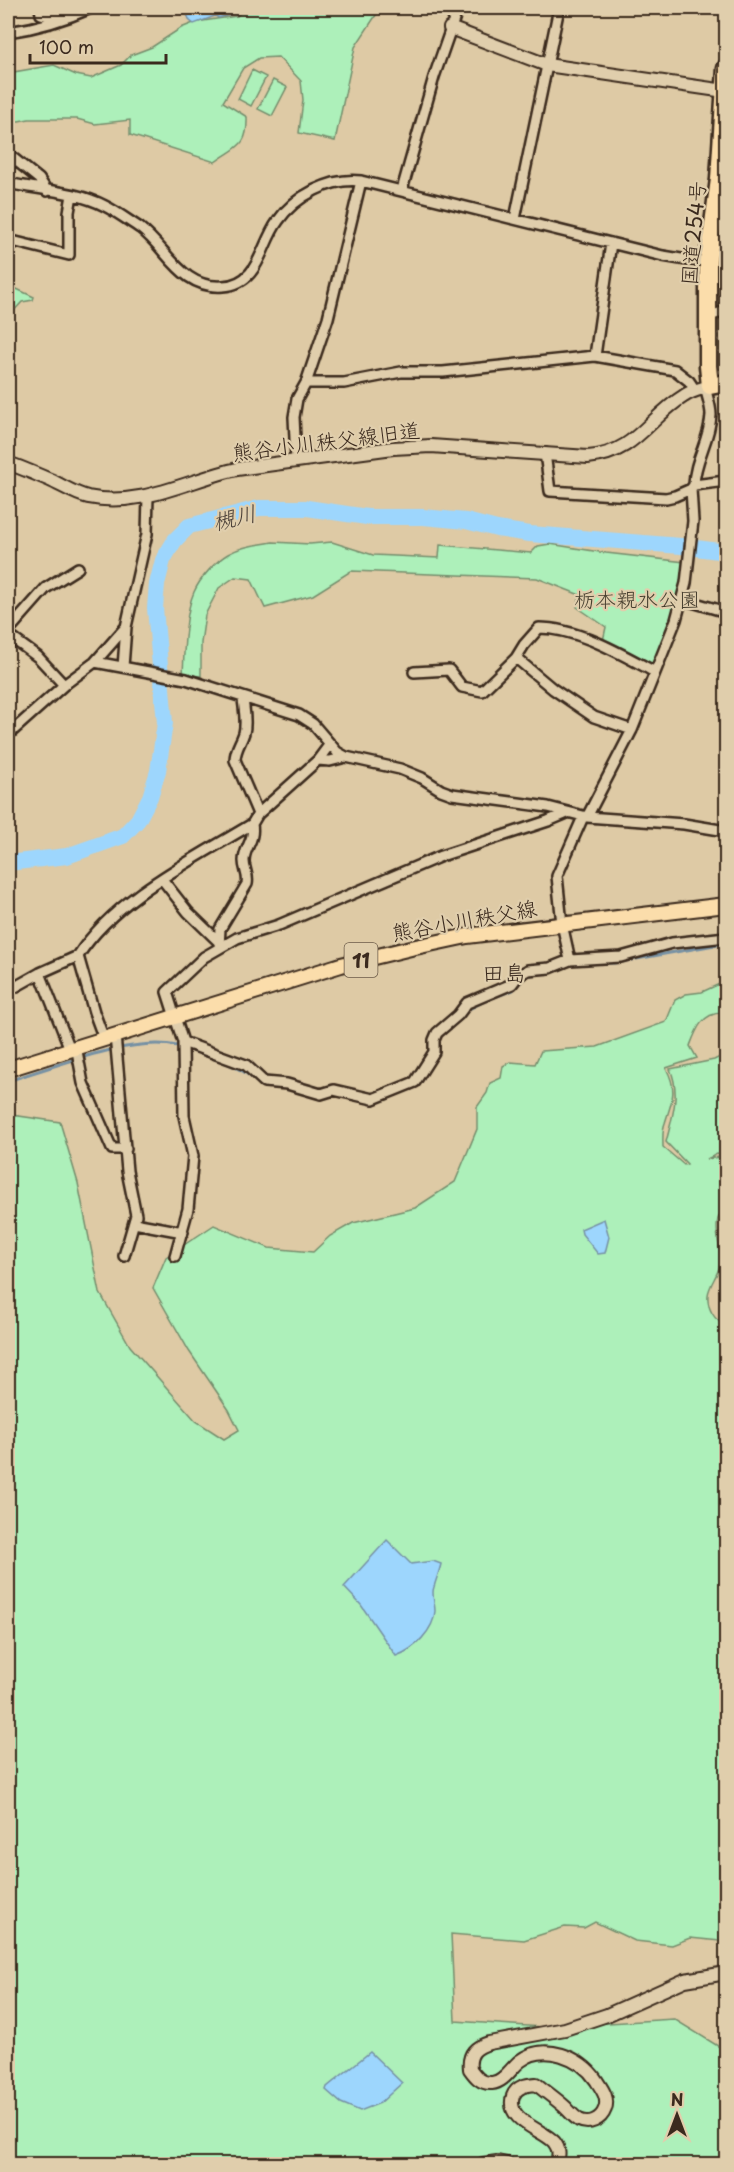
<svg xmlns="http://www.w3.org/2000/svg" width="734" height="2172" font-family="'Playpen Sans','Klee One',sans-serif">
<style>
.green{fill:#adf0ba;stroke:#748d6c;stroke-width:1.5}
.water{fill:#9dd6fd;stroke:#7691a4;stroke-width:1.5}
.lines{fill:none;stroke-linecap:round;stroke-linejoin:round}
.stream{stroke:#7691a4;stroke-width:3}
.river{stroke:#9dd6fd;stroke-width:16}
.street-casing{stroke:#3b2a1e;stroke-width:14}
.secondary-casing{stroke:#3b2a1e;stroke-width:16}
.primary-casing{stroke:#3b2a1e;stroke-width:18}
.highway-casing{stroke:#3b2a1e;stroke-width:21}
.street{stroke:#e0ceac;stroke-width:9}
.secondary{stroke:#e0ceac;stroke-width:12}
.primary{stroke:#fbddab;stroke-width:14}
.highway{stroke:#fbddab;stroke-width:16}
.labels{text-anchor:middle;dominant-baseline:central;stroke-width:4.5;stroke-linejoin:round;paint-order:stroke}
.shield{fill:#e0ceac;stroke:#6c5b49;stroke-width:1.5}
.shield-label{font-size:20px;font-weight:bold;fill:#3b2a1e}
.street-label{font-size:21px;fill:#3b2a1e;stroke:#e0ceac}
.park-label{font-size:21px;fill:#463e2e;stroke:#e0ceac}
.water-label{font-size:22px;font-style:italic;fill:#453b34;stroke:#e0ceac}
.neighbourhood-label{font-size:22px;fill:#3b2a1e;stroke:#e0ceac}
</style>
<rect width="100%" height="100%" fill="#decaa5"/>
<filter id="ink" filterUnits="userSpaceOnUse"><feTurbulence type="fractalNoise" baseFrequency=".0167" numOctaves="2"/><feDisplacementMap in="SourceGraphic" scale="12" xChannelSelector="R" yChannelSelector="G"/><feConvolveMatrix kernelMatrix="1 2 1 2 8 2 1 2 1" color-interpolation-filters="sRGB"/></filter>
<g filter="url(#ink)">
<path class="green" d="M245 8H370L378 12 355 47 335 141 299 133 303 100 301 81 278 57 259 58 243 68 223 102 247 117C248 147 237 146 215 162L130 135V120L95 124 77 119H29L8 123V73L54 65 76 75 91 78 121 65 131 55 152 47 181 28 196 22 237 16Z
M252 70 266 77 251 106 238 99Z
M273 80 287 87 272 116 258 109Z
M8 285 34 297 33 300 22 302 8 317Z
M273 542 310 544 332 542 373 555 439 558 440 545 531 553 538 546 550 544 606 553 685 562 681 591 676 612 652 665 648 666 603 641 606 627 577 607 580 595 537 578 351 571 313 595 265 608 251 579 235 577 219 588 205 615 201 643V676L183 675C184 652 185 612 194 592 200 578 216 561 228 554 242 546 258 545 273 542Z
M726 981V1008L722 1013C702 1013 696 1030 690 1046L697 1058 666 1068C678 1091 672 1100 665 1123 662 1130 663 1139 663 1147L684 1165 687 1164 666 1142C672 1118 681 1093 670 1069L714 1060 726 1054V1156L717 1154 707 1159 719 1157 726 1159V1207C708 1221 723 1247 720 1265 718 1275 709 1285 708 1295 707 1307 714 1322 726 1324V1935L720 1941 690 1938 672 1945 635 1941 595 1922 584 1928 565 1927 524 1940 451 1934 455 2021 543 2027 674 2019 726 2051V2164H8V1112L12 1115 60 1122 78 1183 100 1293 130 1346 196 1421 224 1439 239 1430 229 1410 189 1351 153 1288 166 1257 214 1225 269 1248 313 1252 330 1236 353 1223 415 1208 455 1182 477 1129V1107L487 1093 490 1083 501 1078 503 1066 510 1062 535 1064 541 1051 597 1047 666 1022 675 1000 686 994 702 992Z"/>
<path class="water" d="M189 8H244L235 13 219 18 215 16 194 24 190 21 185 10Z
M604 1219 609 1237 605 1253 598 1254 582 1234 581 1229Z
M387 1540 411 1564 433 1561 441 1564C439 1573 436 1579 434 1587 431 1594 435 1603 435 1611 434 1630 414 1650 396 1656L361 1605 344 1587Z
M370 2052 402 2083 380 2103 360 2111 341 2103 326 2090 327 2087Z"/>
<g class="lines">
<path class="stream" d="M595 963H614L726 943
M549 973 565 966
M465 1012 469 1009 489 999 513 990 526 976 540 973
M8 1081C53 1067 131 1036 177 1046 187 1048 198 1053 207 1056 224 1062 239 1067 253 1078
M265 1087 286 1088
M309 1095 323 1098"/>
<path class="river" d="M8 863 67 856 123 836 138 820 150 797 158 771 165 723 155 608 157 584 163 560 175 540 189 526 259 508H307L367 517H423L466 521 497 529 530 534 681 546 726 552"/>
<defs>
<path id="street" d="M40 8 41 14 51 17 62 15
M8 32C37 28 64 20 91 8
M8 154 39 179 47 191
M8 183C39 190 76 191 105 206 117 212 129 221 140 228 168 249 181 289 223 286 260 284 260 245 278 221 295 196 331 177 361 181
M402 190 434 77 458 8
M515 219 559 8
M8 240 69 255V212L72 195
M709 316 726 311
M595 356 611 243
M306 383H344L401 372H443L595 356 675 370 689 381 695 390
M705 387C707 396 711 406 711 415 710 440 694 461 694 485L691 489 693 521 686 583 676 620 632 730 587 817 684 824 726 831
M545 453 550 491 666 498 675 496 691 489
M296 460 294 417 297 399 306 383 328 318 361 181 663 256 687 260 708 261
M694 485 726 481
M682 599 726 612
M8 631 46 588 78 568
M8 635 38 657 64 685
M516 658 553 689 594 717 632 730
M95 662 186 679 299 715 313 724 337 752 346 757 400 769 422 778 441 790 452 794 548 807 587 817
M123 667 126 627 147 534 148 496
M414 672 449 670 462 687 482 691 516 658 524 645 539 628C578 628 621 654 655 672
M8 735 64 685 95 662 125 628
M318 760 330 761 346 757
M258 814 318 760 330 744
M162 879 188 912 218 941
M219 947 220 929 247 884C249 875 244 870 244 861 244 847 255 842 252 824L258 814 235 760C235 749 241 743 244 733 247 722 244 709 243 699
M570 960 562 924 557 876 583 817
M8 991 40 973
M115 1035 127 1171 136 1215 124 1256
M104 1039 94 1012 78 956C116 897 193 860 252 824
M183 1042 246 1065 264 1082 287 1084 321 1094 334 1090 373 1099 415 1082 434 1052V1040L437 1033 458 1015 467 1003 512 984 518 976 528 970 550 968 570 960 621 957 672 943 726 937
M70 1049 40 973 78 956
M77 1051 83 1083 112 1149H126
M134 1223 183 1232
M175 1256 188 1209 193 1156 184 1116 183 1042 167 992 204 957 237 938 279 925 441 856 548 821 567 813"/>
<path id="secondary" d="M450 28 547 65 725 91
M8 463C22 468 36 474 50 480 63 486 75 494 88 497 141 508 188 480 237 469L393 448 431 446 588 457C636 453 648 418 684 396 692 390 701 389 710 386
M483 2164 497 2162 507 2164
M557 2164C559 2156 560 2149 554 2142 542 2129 505 2121 513 2096 517 2086 526 2085 536 2084 546 2092 556 2099 565 2107 569 2111 574 2117 579 2120 589 2125 601 2120 605 2109 609 2098 602 2089 596 2080 581 2057 544 2042 520 2061 511 2068 504 2082 492 2083 481 2084 475 2076 470 2069 468 2053 476 2047 489 2043L565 2029 607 2015 685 1980 726 1973"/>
<path id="primary" d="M8 1069 341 965 411 948 467 936 726 905"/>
<path id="highway" d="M726 68 719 179 708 261V366L710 386 726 383"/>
</defs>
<use href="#street" class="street-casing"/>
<use href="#secondary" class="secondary-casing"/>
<use href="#primary" class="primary-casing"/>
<use href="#highway" class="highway-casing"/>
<use href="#street" class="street"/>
<use href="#secondary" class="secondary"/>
<use href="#primary" class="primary"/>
<use href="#highway" class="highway"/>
</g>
</g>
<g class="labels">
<rect class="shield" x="344.5" y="943" width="33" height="34" rx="4.5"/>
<g class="shield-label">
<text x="361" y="960">11</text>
</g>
<g class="street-label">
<text transform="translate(692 233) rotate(-85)">国道254号</text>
<text transform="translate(326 440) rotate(-7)">熊谷小川秩父線旧道</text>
<text transform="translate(464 919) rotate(-10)">熊谷小川秩父線</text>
</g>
<g class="park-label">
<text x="637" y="598">栃本親水公園</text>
</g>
<g class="water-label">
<text transform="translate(234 516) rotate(-13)">槻川</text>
</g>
<g class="neighbourhood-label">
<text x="504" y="971">田島</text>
</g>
</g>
<rect width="734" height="2172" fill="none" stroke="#e0ceac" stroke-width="30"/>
<rect x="15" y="15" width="704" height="2142" fill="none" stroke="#3b2a1e" stroke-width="2" filter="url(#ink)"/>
<g transform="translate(677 2115)" stroke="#e0ceac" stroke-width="4.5" paint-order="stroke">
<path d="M0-4.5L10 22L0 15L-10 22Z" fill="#3b2a1e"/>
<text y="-9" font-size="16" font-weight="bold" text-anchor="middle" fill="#3b2a1e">N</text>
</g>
<path d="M30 54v9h136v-9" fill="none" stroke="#3b2a1e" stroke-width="3"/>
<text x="39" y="54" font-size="18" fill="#3b2a1e" stroke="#e0ceac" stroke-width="4.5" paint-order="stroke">100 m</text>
</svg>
